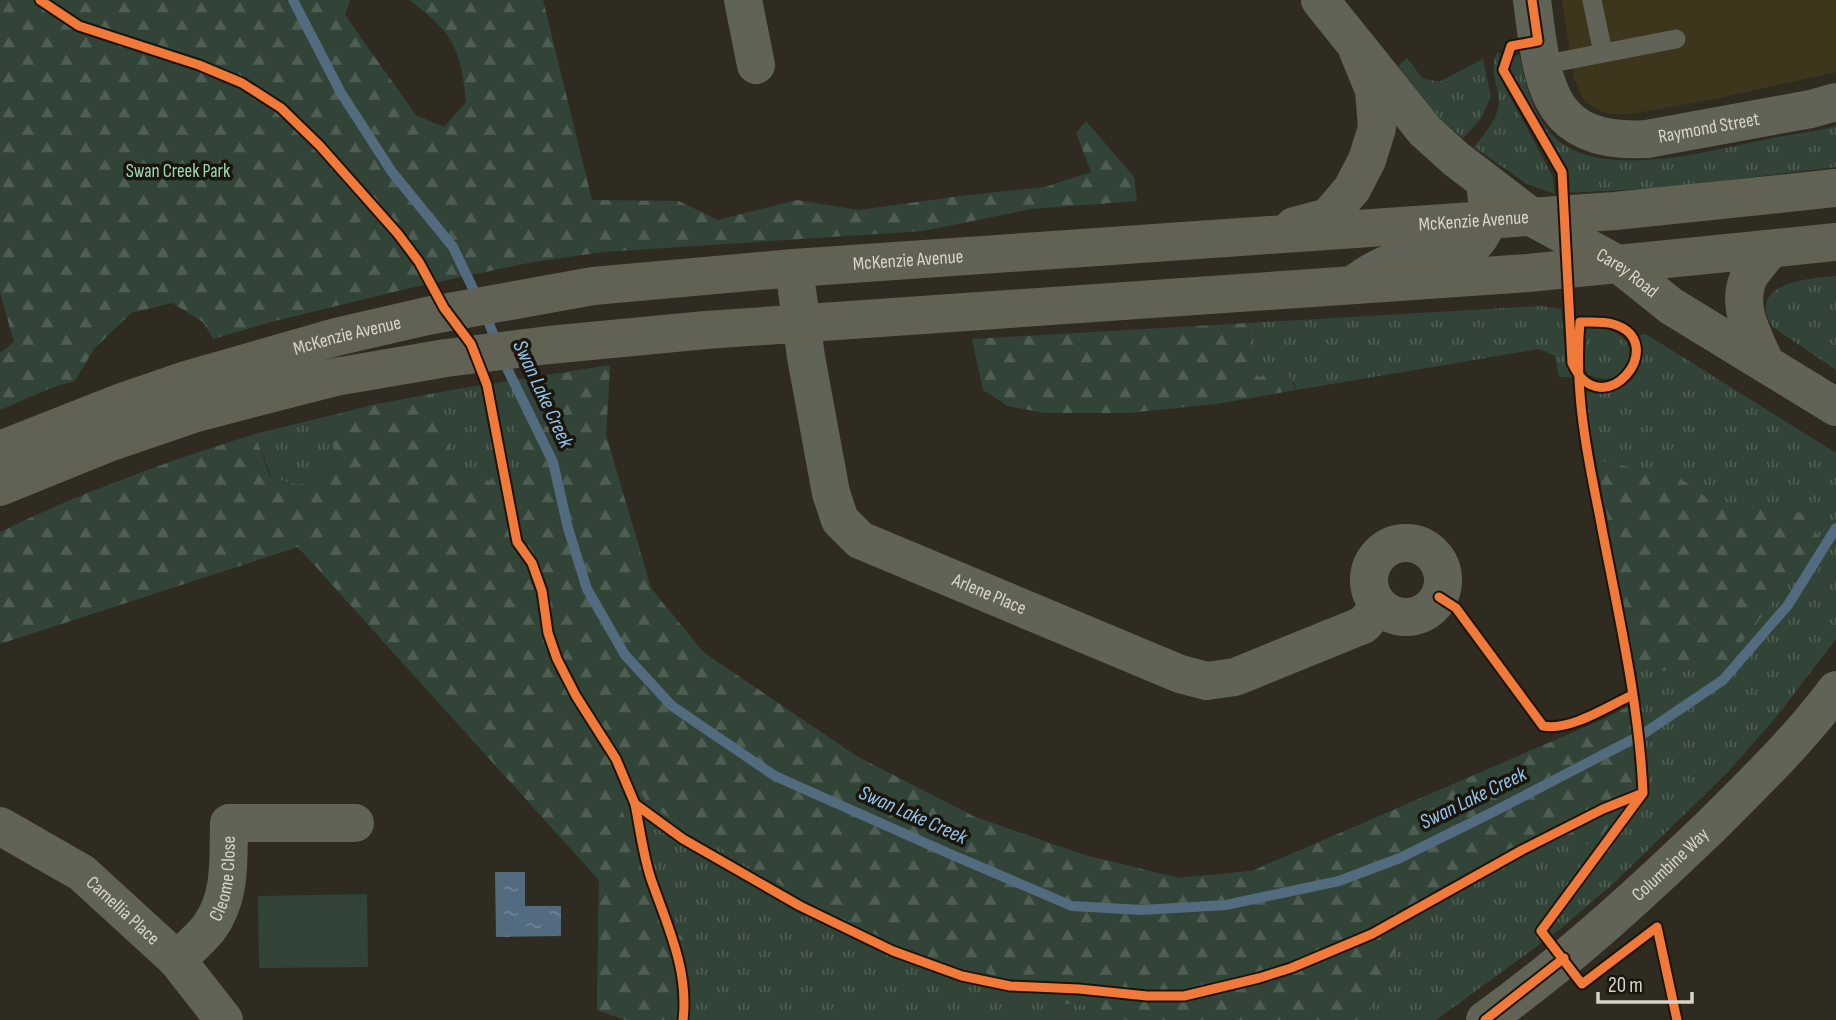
<svg xmlns="http://www.w3.org/2000/svg" width="1836" height="1020" font-family="'Sofia Sans Condensed',sans-serif">
<style>
.built{fill:#3e351d}
.grass{fill:url(#grass-tufts)}
.forest{fill:url(#forest-firs)}
.pitch{fill:#324438}
.water{fill:url(#water-ripples)}
.lines{fill:none;stroke-linecap:round;stroke-linejoin:round}
.stream{stroke:#526b7f;stroke-width:10}
.service{stroke:#616357;stroke-width:19}
.minor{stroke:#616357;stroke-width:38}
.tertiary{stroke:#616357;stroke-width:38}
.primary{stroke:#626254;stroke-width:38}
.cycleway-casing{stroke:#1a160e;stroke-width:13}
.cycleway{stroke:#f17a3a;stroke-width:9}
.labels{text-anchor:middle;dominant-baseline:central;stroke-width:7;stroke-linejoin:round;paint-order:stroke}
.street-label{font-size:19px;fill:#d9d4c8;stroke:#1a160e}
.park-label{font-size:19px;fill:#9dd8b6;stroke:#1a160e}
.water-label{font-size:21px;font-style:italic;fill:#94c5ee;stroke:#1a160e}
</style>
<defs>
<pattern id="grass-tufts" width="24" height="20" patternUnits="userSpaceOnUse" patternTransform="scale(1.75)"><rect width="24" height="20" fill="#324438"/><path d="M3 7l-1-3M5 7V3M7 7l1-3M15 17l-1-3M17 17v-4M19 17l1-3" fill="none" stroke="#4f5e53"/></pattern>
<pattern id="forest-firs" width="22" height="20" patternUnits="userSpaceOnUse" patternTransform="scale(1.75)"><rect width="22" height="20" fill="#324438"/><path d="M5 1l3.5 6h-7zM16 11l3.5 6h-7z" fill="#4f5e53"/></pattern>
<pattern id="water-ripples" width="26" height="14" patternUnits="userSpaceOnUse" patternTransform="scale(1.75)"><rect width="26" height="14" fill="#526b7f"/><path d="M2 4q2-2 4 0t4 0M15 11q2-2 4 0t4 0" fill="none" stroke="#728695"/></pattern>
</defs>
<rect width="100%" height="100%" fill="#2f2b21"/>
<path class="built" d="M1562 0H1836V72L1710 100 1631 114H1608L1594 108 1583 99 1574 79Z"/>
<path class="grass" d="M1497 53H1500L1497 67 1500 78 1553 177 1555 194 1527 184 1474 147C1484 135 1498 119 1499 103 1499 85 1488 70 1497 53Z
M1519 54C1526 86 1534 124 1563 144 1612 179 1717 149 1773 138 1794 134 1815 132 1836 126V167L1660 188 1565 193 1564 170 1508 70 1509 61Z
M1407 58 1422 78 1439 82 1483 59 1491 97 1480 120 1463 138 1441 120 1398 66Z
M1836 276V370L1773 327C1744 284 1809 278 1836 276Z
M1541 306 1561 309 1566 356 1572 377H1559L1555 356 1539 349 1296 390 1295 384 1277 369 1259 377 1250 368 1248 323Z
M1588 327C1651 324 1637 398 1587 374 1581 358 1579 342 1588 327Z
M1643 334 1649 336 1836 453V639L1777 716 1729 771 1615 882 1558 931 1436 1020H626L597 1010 599 880 298 547 255 434 373 405 457 389 610 365 606 435 651 588 703 652 767 698 858 757 975 817 1084 855 1179 878 1252 871 1604 719 1641 700 1582 386C1622 399 1650 378 1638 336Z"/>
<path class="forest" d="M0 0H350L345 15 416 115 444 127 466 102C461 49 453 32 409 0H543L592 200 679 201 718 220 797 200 859 210 960 196 1045 187 1091 172 1076 133 1086 121 1134 177 1137 201 1031 209 923 231 603 252 533 262 410 288 275 321 213 339 203 322 172 303 131 313 94 349 75 381 53 387 0 410V353L14 342 0 293Z
M1248 323 1250 368 1259 377 1277 369 1287 372 1296 390 1216 404 1128 413H1044L1008 406 983 390 972 339Z
M610 365 606 435 651 589 703 652 858 757 975 817 1084 855 1179 878 1252 871 1604 719 1627 707 1635 789 1598 841 1580 846 1532 839 1501 852 1412 905 1401 936 1366 1020H1126L1096 1007 1036 1000 985 972 939 960 884 939 786 888 649 805 636 785 619 804 634 839 649 890 684 940 694 979 678 1020H626L597 1010 599 880 298 547 0 644V532C82 492 168 461 255 434L270 477 298 485 326 477 334 452 328 417 373 405 431 394 460 477 485 482 523 470 511 401 548 376Z
M1597 460 1680 478 1715 504 1761 506 1808 514 1818 537 1804 561 1727 662C1696 669 1667 673 1636 670Z"/>
<path class="pitch" d="M367 894 368 967 259 968 258 896Z"/>
<path class="water" d="M495 872H525V906H561V936L496 937Z"/>
<g class="lines">
<path class="stream" d="M293 0 341 93 392 172 453 247 478 299
M485 313 497 344
M502 358 553 462 568 528 587 589 625 655 672 706 775 776 950 854 1072 906 1142 910 1226 905 1339 881 1400 858 1489 814 1643 734 1723 680 1788 605 1836 528"/>
<path class="service" d="M1592 0 1603 53
M1542 65 1676 39"/>
<g class="minor">
<path d="M743 0 756 65"/>
<path id="s1" d="M1532 0C1543 81 1544 145 1647 139L1811 109 1836 102"/>
<path id="s2" d="M794 268 806 357 831 493 840 520 860 540 1180 674 1207 681 1235 677 1363 625 1380 607"/>
<circle cx="1406" cy="580" r="37"/>
<path id="s3" d="M0 826 82 873 177 960 224 1020"/>
<path id="s4" d="M177 960C187 950 199 940 208 929 232 898 228 860 229 823H355"/>
<path id="s5" d="M1485 1020C1565 963 1638 896 1709 828 1753 784 1799 740 1836 690"/>
</g>
<g class="tertiary">
<path id="s6" d="M1320 0 1425 131 1456 159 1533 218 1621 266 1671 306 1836 407"/>
<path d="M1354 284C1368 274 1380 266 1397 261 1410 258 1426 259 1440 257 1479 253 1492 229 1486 192"/>
</g>
<g class="primary">
<path d="M1294 226 1328 217 1352 189 1367 160 1377 128 1374 90 1358 51"/>
<path d="M1765 363C1755 338 1737 310 1747 282 1750 271 1763 260 1769 250"/>
<path id="s7" d="M0 450 122 402 186 380 336 337 427 316 593 286 794 268 1615 211 1836 188"/>
<path d="M0 487 111 442 196 413 335 377 446 358 549 345 706 330 1528 273 1836 242"/>
</g>
<defs>
<path id="cycleway" d="M40 0 79 26 199 65 242 83 281 108 320 146 398 234 419 262 444 308 471 344 487 385 517 542 532 563 542 591 548 633 557 659 576 696 616 759 635 804 683 839 800 906 893 951 962 976 1010 986 1079 989 1147 996H1184L1259 978 1291 968 1372 934 1522 850 1603 809 1643 793
M1532 0 1538 41 1511 46 1503 70 1562 172 1572 363C1602 429 1673 342 1613 324 1603 321 1591 322 1580 322 1574 387 1586 450 1599 513 1616 605 1639 699 1643 793L1541 931 1582 984 1657 927 1677 1020
M1439 597 1456 608 1543 726C1570 731 1607 707 1632 695
M635 804C640 829 643 855 651 879 667 925 689 970 683 1020
M1485 1020 1564 958"/>
</defs>
<use href="#cycleway" class="cycleway-casing"/>
<use href="#cycleway" class="cycleway"/>
</g>
<g class="labels">
<g class="street-label">
<text stroke="none"><textPath href="#s1" startOffset="273">Raymond Street</textPath></text>
<text stroke="none"><textPath href="#s7" startOffset="1500">McKenzie Avenue</textPath></text>
<text stroke="none"><textPath href="#s7" startOffset="933">McKenzie Avenue</textPath></text>
<text stroke="none"><textPath href="#s6" startOffset="416">Carey Road</textPath></text>
<text stroke="none"><textPath href="#s7" startOffset="366">McKenzie Avenue</textPath></text>
<text stroke="none"><textPath href="#s2" startOffset="425">Arlene Place</textPath></text>
<text stroke="none"><textPath href="#s5" startOffset="242">Columbine Way</textPath></text>
<text stroke="none"><textPath href="#s4" startOffset="98">Cleome Close</textPath></text>
<text stroke="none"><textPath href="#s3" startOffset="150">Camellia Place</textPath></text>
</g>
<g class="park-label">
<text x="178" y="171">Swan Creek Park</text>
</g>
<g class="water-label">
<text transform="translate(543 394) rotate(65)">Swan Lake Creek</text>
<text transform="translate(1473 798) rotate(-26)">Swan Lake Creek</text>
<text transform="translate(913 815) rotate(24)">Swan Lake Creek</text>
</g>
</g>
<path d="M1598 992v10h94v-10" fill="none" stroke="#d9d4c8" stroke-width="3.5"/>
<text x="1608" y="992" font-size="21" fill="#d9d4c8" stroke="#1a160e" stroke-width="5" paint-order="stroke">20 m</text>
</svg>
